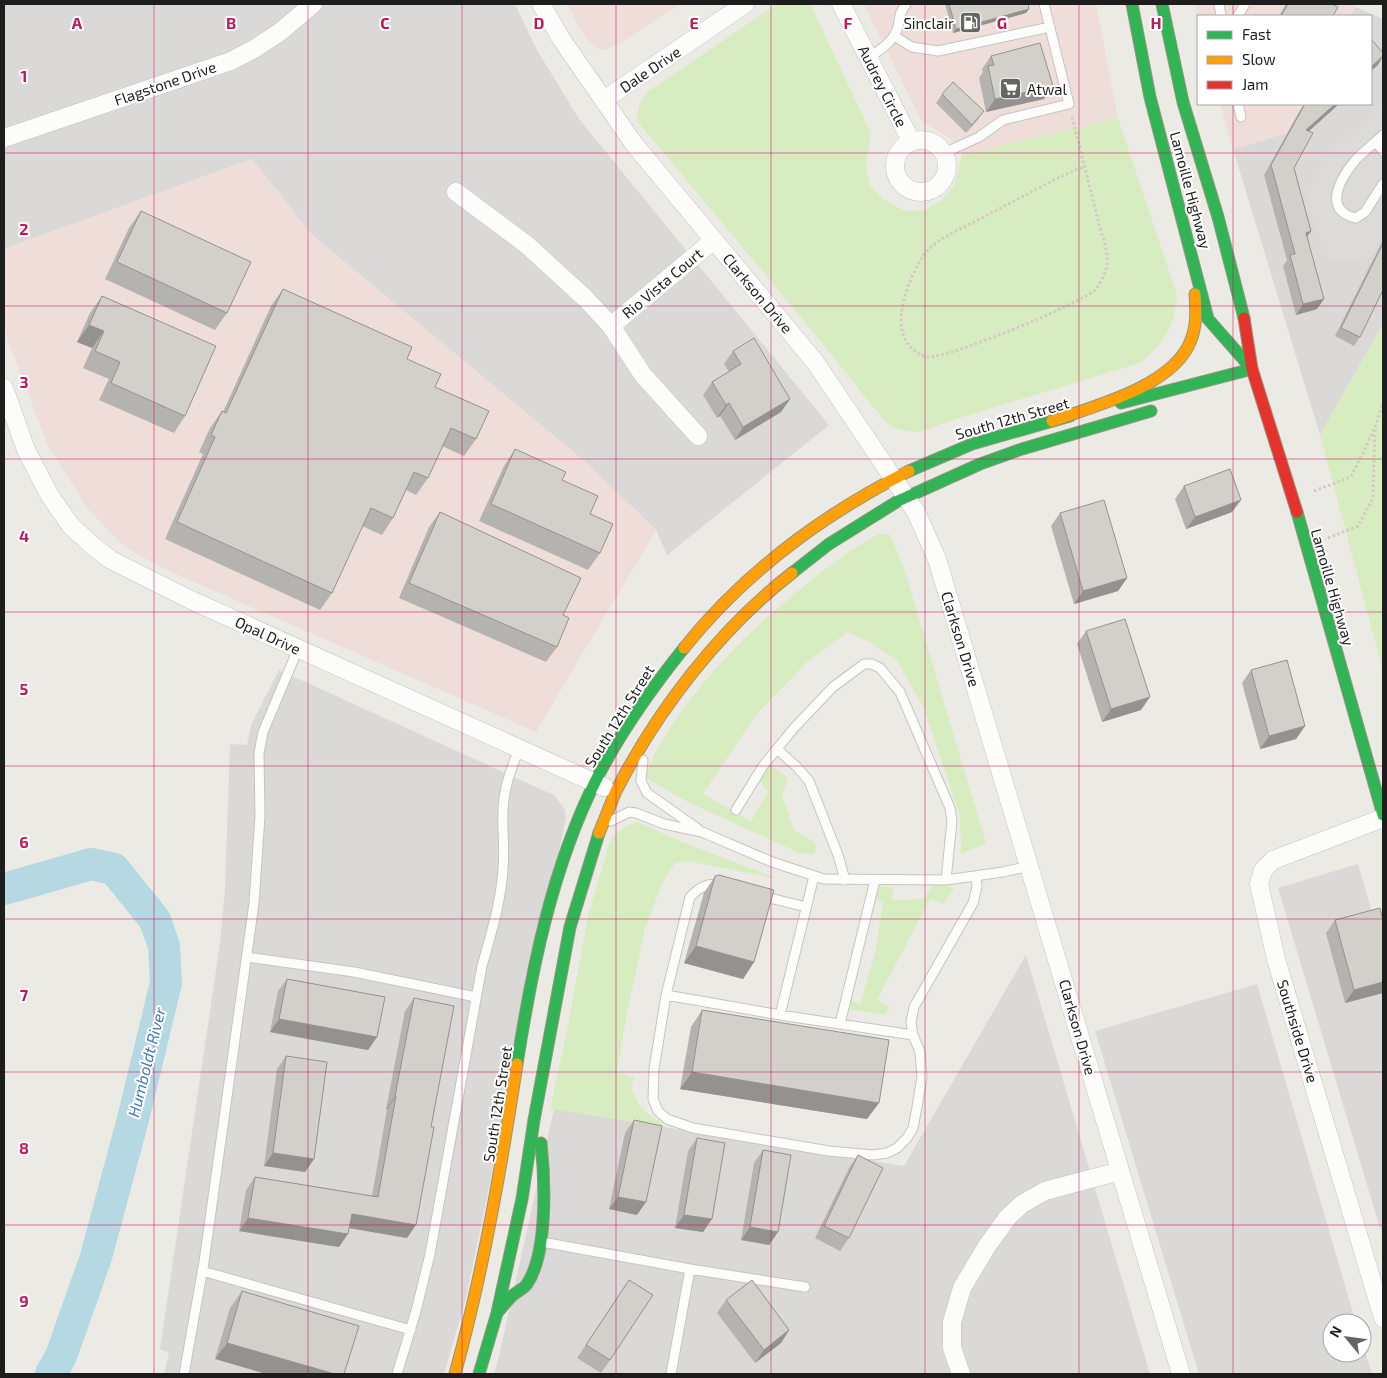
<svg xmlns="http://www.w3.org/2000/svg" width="1387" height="1378" font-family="'Exo 2',sans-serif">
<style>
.residential{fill:#dbd9d7}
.commercial{fill:#efddd9}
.grass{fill:#d8ecc1}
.parking{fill:#dcdbd9}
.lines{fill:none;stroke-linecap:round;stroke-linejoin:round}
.river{stroke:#b6d8e2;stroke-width:32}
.lane-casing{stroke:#c4c4c1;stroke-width:11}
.street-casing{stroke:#c4c4c1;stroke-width:19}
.fast-casing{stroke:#94967c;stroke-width:13}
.slow-casing{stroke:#94967c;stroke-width:13}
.jam-casing{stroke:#94967c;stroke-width:13}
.path{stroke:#d7c8c4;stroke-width:3;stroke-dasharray:2.5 2.5;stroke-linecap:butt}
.lane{stroke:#fcfcfb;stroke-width:9}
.street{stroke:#fcfcfb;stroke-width:18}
.fast{stroke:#30b455;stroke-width:11}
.slow{stroke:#ff9f0a;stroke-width:11}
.jam{stroke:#e5322d;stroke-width:11}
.wall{fill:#b5b3af}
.shaded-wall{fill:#94928f}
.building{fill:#d3d0cc;stroke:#94928f}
.grid{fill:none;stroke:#c2185b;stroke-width:1;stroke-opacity:0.55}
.labels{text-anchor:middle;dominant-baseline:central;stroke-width:4;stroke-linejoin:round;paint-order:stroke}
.poi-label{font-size:15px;fill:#1d1d1d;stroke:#fff;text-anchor:end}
.street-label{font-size:15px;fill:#1d1d1d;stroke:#fff}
.water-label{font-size:16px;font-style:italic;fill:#4279b5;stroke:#fff}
.grid-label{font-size:16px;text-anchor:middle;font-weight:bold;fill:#c2185b;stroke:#fff;stroke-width:4;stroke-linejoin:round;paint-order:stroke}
</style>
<rect width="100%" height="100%" fill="#eceae5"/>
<path class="residential" d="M4 4H515L537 50 579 119 829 425 667 555 656 530 583 460 312 235 252 159 4 249Z
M1356 7 1383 19V324L1320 435 1233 149 1287 133 1303 104H1371V16H1350Z
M279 670 547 792 555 796 565 810 566 818 466 1298 444 1374H164L169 1353 160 1349 220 943 225 890 230 744 247 745 251 725Z
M1358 864 1383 950V1238L1278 888Z
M1026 955 1150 1374H494L499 1356 554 1109 904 1166Z
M1257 984 1356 1323H1332V1353H1362V1341L1372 1374H1199L1095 1031Z"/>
<path class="commercial" d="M567 4H680L620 43 605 50 597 48 586 39Z
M864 4H1096L1118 118 962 155 954 142 946 135 922 122Z
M1195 4H1349L1356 7 1350 16H1198V19Z
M1220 104H1303L1287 133 1233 149Z
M252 159 312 235 583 460 656 530 536 732 160 567 124 546 88 509 48 446 4 329V249Z"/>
<path class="grass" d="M777 4H810L871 133 866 166 870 185 883 199 905 211 925 210 941 201 955 184 962 155 1118 118 1177 295C1175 326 1164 344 1140 363L959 418 919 432 905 431 892 427 883 419 796 311 636 120 639 106 646 93Z
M1383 324V671L1320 435Z
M879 534H889L892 539 904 568 986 843 961 854 960 816 923 706 897 661 871 643 848 632 808 661 756 715 703 794 751 821 768 792 760 782 767 762 788 778 782 796 794 830 813 841 817 845 814 855 797 852 688 802 644 777C677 701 740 638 804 586 829 566 850 549 879 534Z
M637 822 687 844 779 879 688 861 675 863 662 884 645 929 627 1013 617 1072 634 1078 631 1089 641 1108 666 1127 550 1109 566 1036 588 916 611 838 626 826Z
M936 880 954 889 944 904 930 899 877 1000 890 1008 884 1015 844 1008 846 998 860 1004 875 953 883 903 874 897 879 885 894 888 891 900 924 899Z"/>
<path class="parking" d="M1379 107 1383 111V233L1370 258 1328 260 1309 207 1308 189 1329 153Z"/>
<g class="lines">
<path class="river" d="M4 889 91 864 114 869 155 920 164 946 166 983 133 1119 96 1257 61 1356 51 1374"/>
<defs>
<path id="lane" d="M1219 4 1221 16
M1238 16 1245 4
M894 36 912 47 938 51 1050 27
M869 58C879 50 893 42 897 30 901 17 897 17 906 4
M1238 104 1241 117
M1383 135C1374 144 1362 152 1354 162 1339 180 1323 211 1356 218L1365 212 1383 184
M1376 142 1383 151
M944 153 979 137 1003 120 1069 104 1044 4
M777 749 797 767 809 781 838 855 845 880
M643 760 641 781 647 793 698 829
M736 810 763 766 794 728 833 687 864 664H872L880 668 900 692 950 808 952 821 946 880
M611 821 629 812 636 813 664 824 702 832 772 862 824 879 946 880 1003 872 1030 866
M721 885C707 882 699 888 690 897L666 995 654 1069 653 1099 658 1111 667 1119 693 1128 829 1151 873 1155 887 1153 897 1148 907 1138 913 1128 917 1107 922 1077 920 1052 913 1035 911 1022 914 1007 973 903 977 887 976 876
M762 896 806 907
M247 957 354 972 476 997
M666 995 780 1015 913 1035
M780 1015 814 876
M840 1024 875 880
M542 1242 690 1269 805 1287
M202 1271 411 1330
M184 1374 204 1262 254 903 260 816 259 753 263 732 298 649
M397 1374 416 1311 430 1254 482 966C491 934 501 902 503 869 505 850 502 831 503 812 503 790 511 769 519 749
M671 1374 690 1269"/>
<path id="street" d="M541 4 562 40 634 144 815 362 916 512 937 559 1181 1374
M841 4 911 141
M604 100 745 4
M4 138 231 61 254 49 280 32 313 4
M895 166a26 26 0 1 1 52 0a26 26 0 1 1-52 0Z
M456 192 527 245 586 299 611 326 643 375 698 436
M611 326 714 240
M4 388 26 450 50 496 71 526 94 547 111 560 191 600 604 787
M1383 818 1273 860 1263 870 1259 884 1276 959 1383 1318
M961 1374 952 1348V1322L962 1288 987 1246 1008 1217 1022 1204 1045 1191 1120 1171"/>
<path id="fast" d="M1132 4 1150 97 1208 319 1252 369
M1162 4 1183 102 1218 217 1244 318
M1121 403 1252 369
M909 471 972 444 1070 416
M1297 512 1383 815
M792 573 829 544 898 501 980 464 1022 449 1151 411
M517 1064C532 968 552 868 596 780 620 733 651 689 684 648
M497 1313C502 1307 507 1301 512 1296 517 1291 524 1289 527 1284 548 1253 545 1179 541 1143
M479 1374 497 1313 522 1199 534 1120 570 927 599 833"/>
<path id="slow" d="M1052 421C1095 406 1174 386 1191 340 1197 325 1196 309 1195 294
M684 648C744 573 824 514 909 471
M599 833C605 819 610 805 616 791 658 709 720 629 792 573
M455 1374C483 1272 501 1169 517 1064"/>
<path id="jam" d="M1244 318 1252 369 1297 512"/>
</defs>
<use href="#lane" class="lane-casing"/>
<use href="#street" class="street-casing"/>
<use href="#fast" class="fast-casing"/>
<use href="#slow" class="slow-casing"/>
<use href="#jam" class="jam-casing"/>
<path class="path" d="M1072 117C1081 153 1090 188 1099 224 1102 236 1109 252 1107 265 1106 272 1101 283 1096 289 1083 303 949 358 928 357 924 357 918 354 915 351 887 332 908 277 924 255 928 249 935 244 941 239L1060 177 1085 166
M1314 491 1351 477 1375 428 1383 403
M1328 538 1358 526 1373 498 1375 428"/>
<use href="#lane" class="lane"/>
<use href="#street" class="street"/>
<use href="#fast" class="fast"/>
<use href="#slow" class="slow"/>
<use href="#jam" class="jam"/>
</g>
<path class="wall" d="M945 4H1028L1026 13 953 33Z
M1286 4H1332L1333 16H1279Z
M991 56 1044 99 986 112 979 78 983 72 982 69Z
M942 94 984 111 966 133 936 103Z
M1304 104H1339L1309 131 1294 168 1311 231 1307 237 1324 299 1317 309 1296 315 1283 266 1287 260 1264 175 1299 112Z
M141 211 227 313 215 330 105 279 129 228Z
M1383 240V290L1360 337 1354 346 1335 336Z
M283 289 407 359 435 387 476 439 464 456 442 446 428 478 416 495 406 490 393 518 382 535 362 526 332 593 320 610 165 539 203 454 199 452 210 428 222 411 223 412 271 306Z
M102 296 185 416 174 433 99 400 109 379 83 368 92 348 77 342 90 313Z
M733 351 790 399 781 412 735 440 720 416 717 418 703 395 712 382 729 372 724 364Z
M515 449 562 480 590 514 600 553 588 570 479 521 504 466Z
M1184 486 1232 512 1186 529 1175 499Z
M440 512 563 615 557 647 546 662 399 598 429 527Z
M1060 513 1127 578 1118 591 1074 604 1051 526Z
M1086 631 1141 710 1102 722 1077 644Z
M1251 670 1305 726 1296 739 1260 749 1242 683Z
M715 876 754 962 743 979 684 963 704 893Z
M1335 920 1383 921V993L1345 1003 1326 933Z
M287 979 377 1037 368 1050 270 1032 278 991Z
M414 998 407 1238 349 1228 339 1247 239 1231 246 1190 255 1177 372 1196 387 1109H386L405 1011Z
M702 1010 867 1119 680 1089 691 1027Z
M286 1056 314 1159 305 1172 264 1166 277 1069Z
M634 1120 637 1215 609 1209 625 1133Z
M697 1138 712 1219 703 1232 675 1228 688 1151Z
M763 1150 778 1232 769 1245 741 1240 754 1163Z
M858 1155 849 1238 840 1251 815 1238 849 1168Z
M629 1280 610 1360 601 1373 577 1358Z
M242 1291 359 1326 215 1359 230 1308Z
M726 1300 789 1330 781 1343 755 1363 717 1313Z"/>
<path class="shaded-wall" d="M1029 9 1026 13 953 33 956 29Z
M1383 56 1378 65 1371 71V67Z
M1053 86 1044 99 986 112 995 99Z
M1335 104H1339L1299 140 1306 130Z
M984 111 978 119 966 133 972 125Z
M1311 231 1304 241 1306 233Z
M1324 299 1317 309 1296 315 1303 304Z
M89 325 104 331 92 348 77 342Z
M790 399 781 412 735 440 743 427Z
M729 403 720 416 717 418 726 405Z
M1241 500 1232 512 1186 529 1195 517Z
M1127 578 1118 591 1074 604 1083 591Z
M1150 697 1141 710 1102 722 1111 709Z
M1305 726 1296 739 1260 749 1269 736Z
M696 946 754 962 743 979 684 963Z
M1383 982V993L1345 1003 1354 990Z
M279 1019 377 1037 368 1050 270 1032Z
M692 1072 879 1103 867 1119 680 1089Z
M395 1096H396L387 1109H386Z
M273 1153 314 1159 305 1172 264 1166Z
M618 1197 646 1202 637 1215 609 1209Z
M352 1214 416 1225 407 1238 343 1227Z
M684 1215 712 1219 703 1232 675 1228Z
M248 1218 348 1234 339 1247 239 1231Z
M750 1227 778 1232 769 1245 741 1240Z
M789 1330 781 1343 755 1363 764 1350Z
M227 1343 335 1374H266L215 1359Z"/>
<path class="building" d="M949 4H1028L1029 9 956 29Z
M1288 4H1332L1338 7 1333 16H1281Z
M1371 39 1383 53V56L1371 67Z
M1040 43 1053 86 995 99 988 66 994 65 991 56Z
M953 82 984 111 972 125 942 94Z
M1305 104H1335L1306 130 1313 133 1294 168 1311 231 1306 233 1324 299 1303 304 1290 255 1295 254 1271 165Z
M141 211 251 262 227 313 117 262Z
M1383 243V290L1360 337 1341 328Z
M283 289 412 347 407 359 441 374 435 387 489 411 476 439 451 428 428 478 414 472 393 518 371 508 332 593 177 522 215 437 211 435 222 411 226 413Z
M102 296 216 346 185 416 111 383 120 362 95 351 104 331 89 325Z
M754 338 790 399 743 427 729 403 726 405 712 382 741 364 733 351Z
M515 449 566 472 562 480 598 496 590 514 613 524 600 553 491 504Z
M1230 469 1241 500 1195 517 1184 486Z
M1104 500 1127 578 1083 591 1060 513Z
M440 512 581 578 563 615 569 618 557 647 409 583Z
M1125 619 1150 697 1111 709 1086 631Z
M1287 660 1305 726 1269 736 1251 670Z
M719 875 774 890 754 962 696 946 715 876Z
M1380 908 1383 921V982L1354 990 1335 920Z
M287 979 385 997 377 1037 279 1019Z
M414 998 454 1006 431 1127H434L416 1225 352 1214 348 1234 248 1218 255 1177 378 1197 396 1096H395Z
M702 1010 889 1040 879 1103 692 1072Z
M286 1056 327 1062 314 1159 273 1153Z
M634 1120 662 1126 646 1202 618 1197Z
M697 1138 725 1143 712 1219 684 1215Z
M763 1150 791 1155 778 1232 750 1227Z
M858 1155 883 1168 849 1238 824 1226Z
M629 1280 653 1295 610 1360 586 1345Z
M752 1280 789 1330 764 1350 726 1300Z
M242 1291 359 1326 344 1374H335L227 1343Z"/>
<path class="grid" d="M154 4V1374M308 4V1374M462 4V1374M616 4V1374M771 4V1374M925 4V1374M1079 4V1374M1233 4V16M1233 104V1374M4 153H1383M4 306H1383M4 459H1383M4 612H1383M4 766H1383M4 919H1383M4 1072H1383M4 1225H1383"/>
<defs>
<symbol id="fuel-square" viewBox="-11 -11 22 22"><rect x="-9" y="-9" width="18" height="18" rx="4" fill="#656563" stroke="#fff"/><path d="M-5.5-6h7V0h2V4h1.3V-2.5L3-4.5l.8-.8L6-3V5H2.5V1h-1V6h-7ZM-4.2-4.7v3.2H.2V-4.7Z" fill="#fff"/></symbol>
<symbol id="supermarket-square" viewBox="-11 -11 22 22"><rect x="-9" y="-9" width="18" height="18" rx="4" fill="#656563" stroke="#fff"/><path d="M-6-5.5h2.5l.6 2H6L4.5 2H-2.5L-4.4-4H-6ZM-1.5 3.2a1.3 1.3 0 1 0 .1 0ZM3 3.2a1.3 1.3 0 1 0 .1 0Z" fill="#fff"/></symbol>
</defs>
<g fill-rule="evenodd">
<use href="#fuel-square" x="958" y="10" width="25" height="25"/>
<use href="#supermarket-square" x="998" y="76" width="25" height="25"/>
</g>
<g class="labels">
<g class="poi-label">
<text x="954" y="23">Sinclair</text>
<text x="1027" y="89" text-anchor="start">Atwal</text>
</g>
<g class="street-label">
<text transform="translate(650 69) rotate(-34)">Dale Drive</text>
<text transform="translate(165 83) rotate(-19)">Flagstone Drive</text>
<text transform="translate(883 86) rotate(63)">Audrey Circle</text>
<text transform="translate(1191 190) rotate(75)">Lamoille Highway</text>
<text transform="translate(662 283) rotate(-40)">Rio Vista Court</text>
<text transform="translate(758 293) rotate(50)">Clarkson Drive</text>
<text transform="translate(1012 418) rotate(-16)">South 12th Street</text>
<text transform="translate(1333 587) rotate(74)">Lamoille Highway</text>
<text transform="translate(268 635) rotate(25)">Opal Drive</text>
<text transform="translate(961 639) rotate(73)">Clarkson Drive</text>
<text transform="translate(619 716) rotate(-58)">South 12th Street</text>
<text transform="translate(1078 1027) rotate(74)">Clarkson Drive</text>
<text transform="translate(1298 1031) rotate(73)">Southside Drive</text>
<text transform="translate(497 1104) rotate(-81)">South 12th Street</text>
</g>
<g class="water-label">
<text transform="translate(146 1062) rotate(-76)">Humboldt River</text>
</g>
</g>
<g class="grid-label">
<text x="77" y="29">A</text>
<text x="231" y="29">B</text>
<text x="385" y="29">C</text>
<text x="539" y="29">D</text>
<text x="694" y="29">E</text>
<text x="848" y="29">F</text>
<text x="1002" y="29">G</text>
<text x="1156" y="29">H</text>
<text x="24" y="82">1</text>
<text x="24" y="235">2</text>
<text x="24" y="388">3</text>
<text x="24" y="542">4</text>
<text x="24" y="695">5</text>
<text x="24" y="848">6</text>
<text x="24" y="1001">7</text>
<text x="24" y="1154">8</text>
<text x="24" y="1307">9</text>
</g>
<rect width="1387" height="1378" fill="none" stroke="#1d1d1d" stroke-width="10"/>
<rect x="1197" y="15" width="175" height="90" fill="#ffffff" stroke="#a5a5a5"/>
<rect x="1207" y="31" width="25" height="8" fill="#30b455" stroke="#a5a5a5"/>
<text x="1242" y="40" font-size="15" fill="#1d1d1d">Fast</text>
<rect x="1207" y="56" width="25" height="8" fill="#ff9f0a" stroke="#a5a5a5"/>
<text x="1242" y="65" font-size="15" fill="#1d1d1d">Slow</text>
<rect x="1207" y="81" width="25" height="8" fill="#e5322d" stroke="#a5a5a5"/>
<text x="1242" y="90" font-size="15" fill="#1d1d1d">Jam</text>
<g transform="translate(1347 1338) rotate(299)"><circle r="24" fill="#ffffff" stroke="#a5a5a5"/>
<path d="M0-4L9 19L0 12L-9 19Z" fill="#656563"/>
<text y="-8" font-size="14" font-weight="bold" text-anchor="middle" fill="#1d1d1d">N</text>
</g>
</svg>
